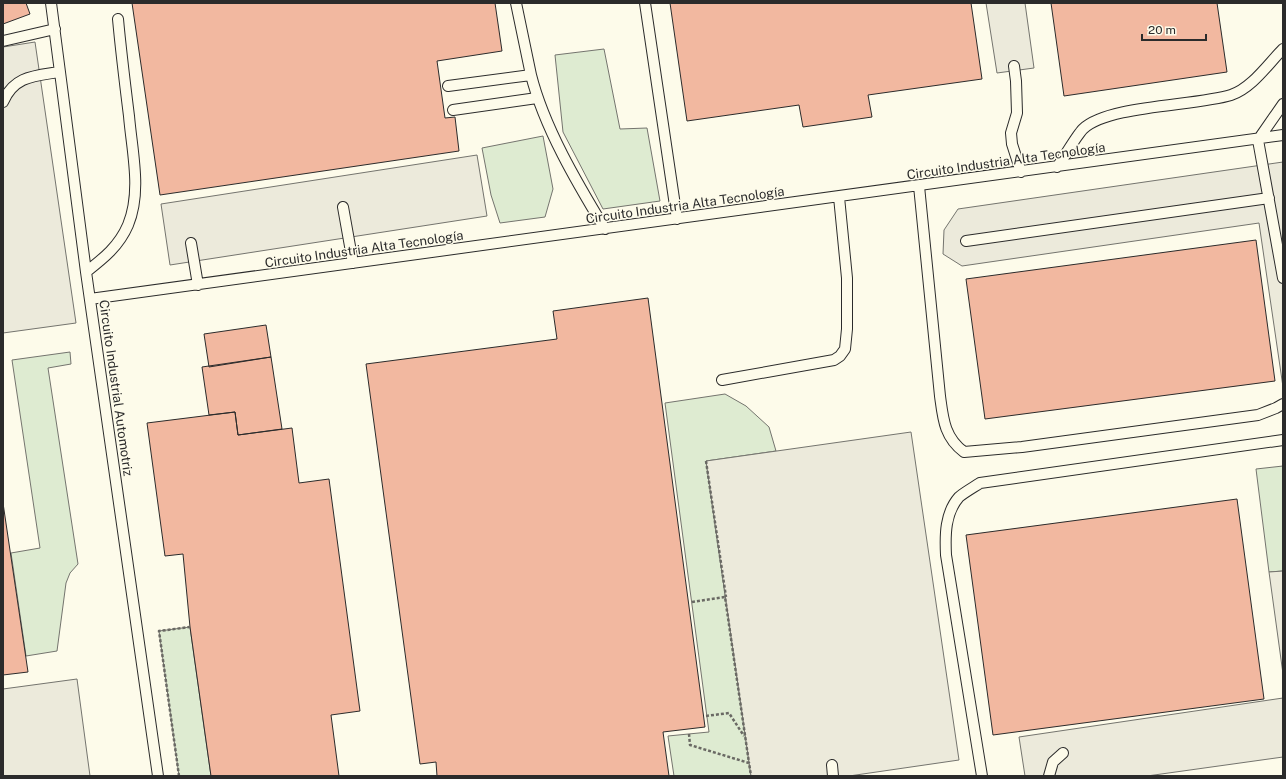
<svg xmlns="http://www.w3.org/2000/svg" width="1286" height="779" font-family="'Public Sans',sans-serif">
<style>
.green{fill:#deebd1;stroke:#74746e}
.parking{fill:#eceadb;stroke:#74746e}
.building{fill:#f2b8a0;stroke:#2b2b2b}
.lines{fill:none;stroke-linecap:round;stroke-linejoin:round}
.lane-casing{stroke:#2b2b2b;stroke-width:12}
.path{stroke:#6a6964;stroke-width:2.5;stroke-dasharray:3 2;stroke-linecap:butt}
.lane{stroke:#fdfbea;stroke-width:10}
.labels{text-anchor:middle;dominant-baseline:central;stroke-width:3;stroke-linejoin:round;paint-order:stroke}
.street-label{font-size:13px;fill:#2b2b2b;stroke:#fdfbea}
</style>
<rect width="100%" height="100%" fill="#fdfbea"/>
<path class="green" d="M604 49 620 129 647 128 660 201 603 209 563 132 555 55Z
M543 136 553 189 545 217 500 223 491 195 482 148Z
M70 352 71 364 48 368 78 564 70 573 66 583 57 651 26 656 11 553 40 548 12 360Z
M725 394 746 406 769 427 776 451 706 461 751 776H674L668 736 709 732 665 403Z
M1283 466V571L1269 572 1256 469Z
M190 627 211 776H179L159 631Z"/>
<path class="parking" d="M986 3H1025L1034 68 997 73Z
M35 42 76 323 3 333V47Z
M477 155 487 216 170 265 161 204Z
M1283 162V387L1259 223 962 266 943 254 944 230 958 209Z
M911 432 959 760 849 776H751L706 461Z
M1283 571V674L1269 572Z
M77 679 90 776H3V689Z
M1283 698V757L1147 776H1025L1019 737Z"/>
<path class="building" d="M3 3H26L30 14 3 24Z
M132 3H495L502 51 437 61 445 118 455 117 459 151 160 195Z
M670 3H971L982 79 868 95 872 117 803 127 799 105 687 121Z
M1051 3H1217L1227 72 1064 96Z
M1256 240 1275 381 985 419 966 279Z
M648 298 705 727 663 732 669 776H437L436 762 420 764 366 364 557 339 553 311Z
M266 325 271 357 209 367 204 334Z
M271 357 282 429 238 435 235 412 209 415 202 367Z
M235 412 238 435 292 428 299 483 329 479 360 711 331 715 339 776H211L190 627 183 554 165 556 147 423Z
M1237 499 1264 699 993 735 966 535Z
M3 503 28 672 3 675Z"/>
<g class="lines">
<defs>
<path id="lane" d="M51 3 86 272 158 776
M516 3 531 75
M645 3 677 219
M3 41 55 29
M1014 66 1016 81 1017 113 1011 133 1012 144 1021 172
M448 86 531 75C544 127 577 183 605 229
M3 102C14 76 34 76 59 72
M1283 104 1258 140 1283 278
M453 110 537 98
M1057 167C1064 158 1076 136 1083 129 1108 105 1196 106 1231 95 1252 88 1268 64 1283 49
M919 186 940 396C943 418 944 437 964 452L1022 447 1258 415 1276 408 1283 404
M343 207 353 263
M966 241 1269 198
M191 243 198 285
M86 272C104 258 119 246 128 225 142 191 132 152 129 116 125 84 121 52 118 19
M90 299 1283 135
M722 380 834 360 840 356 845 349 847 329V278L839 197
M832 765 833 776
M982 776 946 555C945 535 945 513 959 497 965 492 974 487 980 483L1283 440
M1049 776 1053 762 1063 753"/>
</defs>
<use href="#lane" class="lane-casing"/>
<path class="path" d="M706 461 726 597
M692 602 725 597 749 763
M706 716 729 713 744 736
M689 734 690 745 749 763 751 776
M179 776 159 631 190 627"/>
<use href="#lane" class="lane"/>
</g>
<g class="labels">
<g class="street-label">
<text transform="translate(1006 161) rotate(-8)">Circuito Industria Alta Tecnología</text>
<text transform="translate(685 205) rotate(-8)">Circuito Industria Alta Tecnología</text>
<text transform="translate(364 249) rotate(-8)">Circuito Industria Alta Tecnología</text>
<text transform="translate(116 388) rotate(82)">Circuito Industrial Automotriz</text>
</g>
</g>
<rect width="1286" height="779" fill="none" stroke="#2b2b2b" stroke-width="8"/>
<path d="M1142 34v6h64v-6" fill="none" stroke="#2b2b2b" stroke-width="2"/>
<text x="1148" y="34" font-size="12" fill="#2b2b2b" stroke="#fdfbea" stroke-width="3" paint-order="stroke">20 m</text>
</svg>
